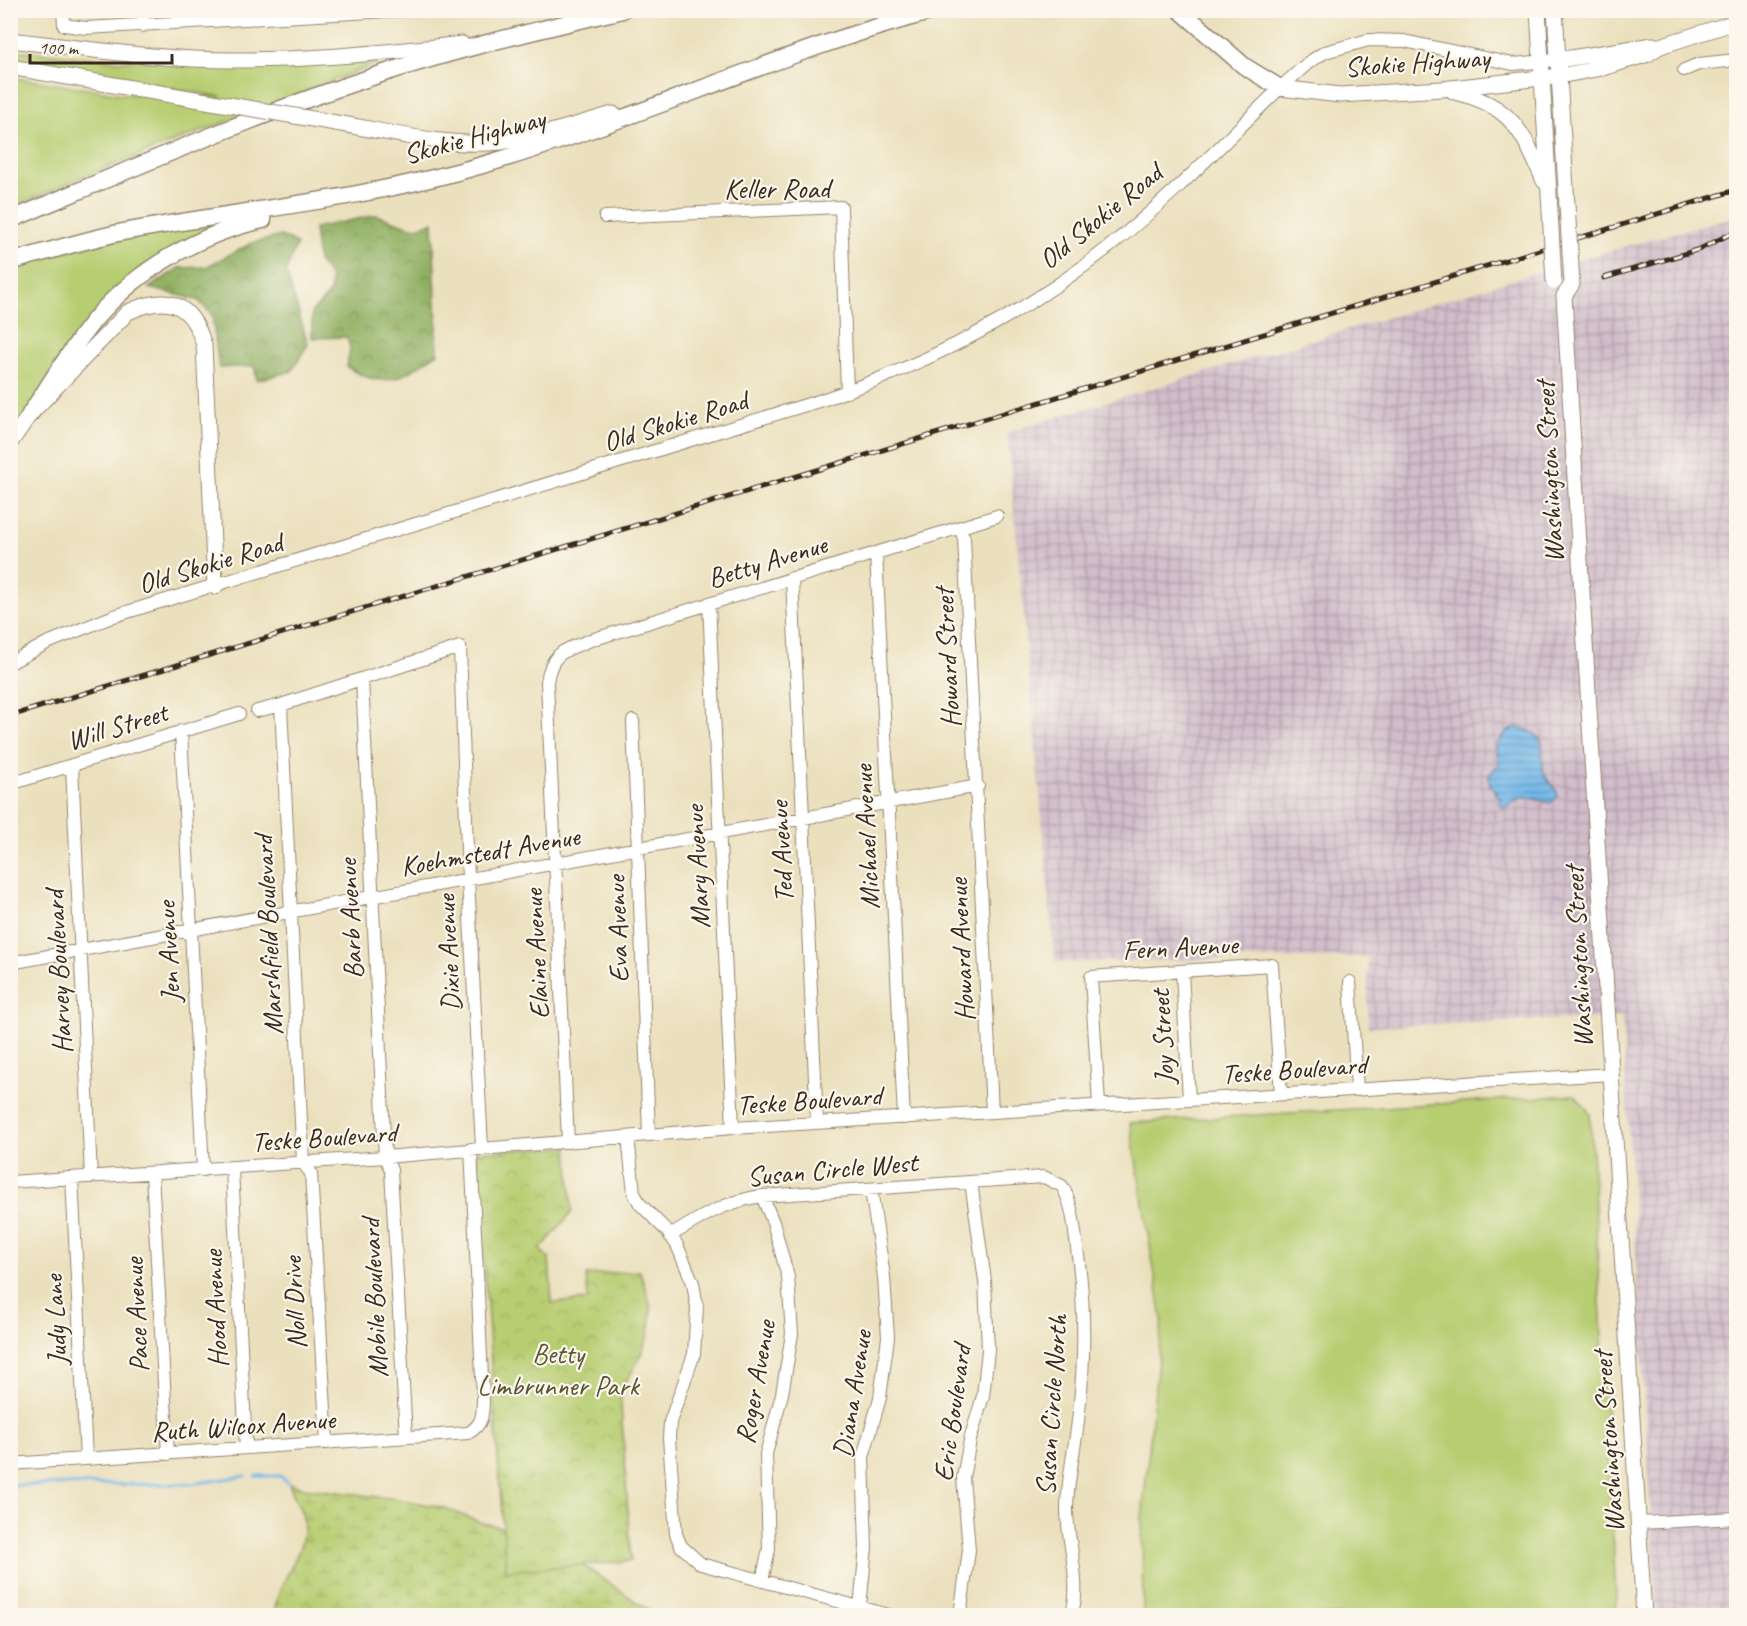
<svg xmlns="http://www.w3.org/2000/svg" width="1747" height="1626" font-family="Caveat,sans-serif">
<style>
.industrial{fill:url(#industrial-grid)}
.grass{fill:#b7cd71;stroke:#797c48;stroke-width:1.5}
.forest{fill:url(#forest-crowns);stroke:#666d40;stroke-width:1.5}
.wetland{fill:url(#wetland-marsh);stroke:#797c48;stroke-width:1.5}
.park{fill:url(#park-crowns);stroke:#797c48;stroke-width:1.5}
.water{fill:url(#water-rules);stroke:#577084;stroke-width:1.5}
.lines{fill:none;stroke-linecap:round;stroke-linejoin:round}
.stream{stroke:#73b7e9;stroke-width:3}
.minor-casing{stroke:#93856e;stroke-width:14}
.major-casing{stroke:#93856e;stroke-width:17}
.highway-casing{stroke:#93856e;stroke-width:19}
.minor{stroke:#fff;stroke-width:12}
.major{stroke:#fff;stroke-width:15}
.highway{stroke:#fff;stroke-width:16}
.rail-casing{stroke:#3b2a1e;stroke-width:5}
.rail{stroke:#fbf7ec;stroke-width:3;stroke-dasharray:9;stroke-linecap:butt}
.major-bridge-casing{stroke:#93856e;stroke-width:17;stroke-linecap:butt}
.major-bridge{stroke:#fff;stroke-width:15}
.labels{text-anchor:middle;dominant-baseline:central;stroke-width:4.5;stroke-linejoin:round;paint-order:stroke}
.street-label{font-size:28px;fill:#3b2a1e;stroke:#fbf7ec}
.park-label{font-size:28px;fill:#5a5333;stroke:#fbf7ec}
</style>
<defs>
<pattern id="industrial-grid" width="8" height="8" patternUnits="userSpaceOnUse" patternTransform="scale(1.5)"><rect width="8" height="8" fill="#d1bdcb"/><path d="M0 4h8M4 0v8" fill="none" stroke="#ab9aa4"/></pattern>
<pattern id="forest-crowns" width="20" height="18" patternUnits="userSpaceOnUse" patternTransform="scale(1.5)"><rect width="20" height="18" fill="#91b063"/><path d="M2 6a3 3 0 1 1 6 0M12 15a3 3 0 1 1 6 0" fill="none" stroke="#788f51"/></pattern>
<pattern id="wetland-marsh" width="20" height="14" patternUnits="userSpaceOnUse" patternTransform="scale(1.5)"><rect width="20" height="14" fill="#b7cd71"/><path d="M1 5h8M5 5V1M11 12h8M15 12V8" fill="none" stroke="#9eb061"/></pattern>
<pattern id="park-crowns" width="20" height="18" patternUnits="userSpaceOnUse" patternTransform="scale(1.5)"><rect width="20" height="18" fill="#b7cd71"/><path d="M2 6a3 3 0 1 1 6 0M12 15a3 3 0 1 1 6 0" fill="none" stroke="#9eb061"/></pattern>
<pattern id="water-rules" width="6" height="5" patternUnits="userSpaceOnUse" patternTransform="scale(1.5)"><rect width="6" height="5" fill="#73b7e9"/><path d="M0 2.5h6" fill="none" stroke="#6095bc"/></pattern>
</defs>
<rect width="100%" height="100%" fill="#fbf7ec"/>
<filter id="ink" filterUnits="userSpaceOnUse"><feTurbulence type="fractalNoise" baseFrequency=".0167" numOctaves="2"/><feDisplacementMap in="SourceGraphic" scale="12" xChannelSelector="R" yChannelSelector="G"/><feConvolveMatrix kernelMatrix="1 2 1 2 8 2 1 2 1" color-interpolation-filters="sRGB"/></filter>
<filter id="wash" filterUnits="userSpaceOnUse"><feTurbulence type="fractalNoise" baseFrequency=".008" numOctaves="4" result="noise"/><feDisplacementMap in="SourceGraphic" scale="24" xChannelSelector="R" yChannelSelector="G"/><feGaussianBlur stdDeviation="1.35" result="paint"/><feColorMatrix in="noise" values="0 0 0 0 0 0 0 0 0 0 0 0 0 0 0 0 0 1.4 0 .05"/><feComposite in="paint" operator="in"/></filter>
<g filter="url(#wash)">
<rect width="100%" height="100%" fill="#ebe0bd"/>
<path class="industrial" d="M1736 216V1615H1657L1622 1017 1368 1027V957L1055 962 1007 432 1602 253Z"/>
<path class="grass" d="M11 50 120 61 389 59 80 178 11 208 10 77 121 94 222 97 11 59Z
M282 210 140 268 11 434V266L97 243Z
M1575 1095 1590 1114 1617 1615H1143L1142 1519 1162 1319 1130 1123Z"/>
<path class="forest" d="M376 215 414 228 433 222 438 353C402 376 388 393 347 367L350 348 347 337 312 338V311C332 295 340 282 318 262L314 228Z
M281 236 297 244 286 271 308 344 292 371 257 380 254 366 219 368 212 315 198 300 149 288 179 268 206 267 252 243Z"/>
<path class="wetland" d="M289 1483 304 1488 397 1499 445 1508 479 1522 524 1533 553 1545 656 1615 275 1616C273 1582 310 1554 303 1517 300 1506 292 1495 289 1483Z"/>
<path class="park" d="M568 1147 572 1212 540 1250 549 1258 552 1303 588 1300 586 1275 640 1271C643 1283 650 1298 651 1312 652 1335 635 1372 620 1388L631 1561 506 1571 476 1152Z"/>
<path class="water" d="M1518 727C1557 737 1535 756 1546 777 1550 785 1557 787 1558 797L1550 803 1523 796 1504 808 1499 804 1500 798 1490 785 1489 775 1499 765 1496 746 1507 731Z"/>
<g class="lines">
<path class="stream" d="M255 1476H280L289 1483
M10 1485 191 1484 245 1476"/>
</g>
</g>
<g filter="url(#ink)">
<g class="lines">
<defs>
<path id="minor" d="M63 10 64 25 86 28 407 10
M142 10 143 26
M1684 70 1699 64 1736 60
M605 217 841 207 847 392
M960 528 964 538 992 1112
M876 553 904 1118
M792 578 817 1123
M709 603 733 1128
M10 663 47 643 114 616 822 400C925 365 1024 315 1110 246 1171 198 1225 141 1280 88L1308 63 1325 52 1369 40 1404 41 1513 64 1558 60
M362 679 385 1157 391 1170 406 1437
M281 705 303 1163 311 1173 327 1443
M257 711 281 705 460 647 468 879 482 1148
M633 721 649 1135
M181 731 203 1170
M72 765 91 1177
M10 784 239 714
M10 963 978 786
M1182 971 1189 1100
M1350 982 1357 1089
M1099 1105 1091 977 1104 976 1272 965 1281 1094
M628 1137 634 1193 640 1204 667 1231 677 1245 693 1283 697 1307 694 1354 670 1422 669 1438 676 1534 681 1546 701 1564 892 1616
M568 1142 547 682C551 652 565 650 591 640L997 516
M232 1168 246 1448
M152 1173 168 1454
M72 1178 86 1459
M10 1182 385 1157 733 1128 1611 1074
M670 1236C701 1217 726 1201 762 1196L1044 1177 1062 1186C1073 1204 1074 1227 1077 1248 1085 1302 1085 1358 1079 1412 1076 1444 1068 1475 1067 1507 1066 1538 1084 1590 1070 1616
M10 1464 468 1433C483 1425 483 1414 483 1398L471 1149
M1639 1523 1736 1518
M762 1581 769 1549 766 1454 782 1394 792 1334 788 1277 773 1222 762 1196
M860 1607 866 1547 863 1457 880 1398 888 1337 884 1277 871 1189
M960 1616 969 1550 963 1478 970 1440 983 1396 988 1350 985 1281 971 1182"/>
<path id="major" d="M1538 10 1550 211
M1555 10 1567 205
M10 40C71 47 132 56 193 59 282 63 374 54 462 44
M1558 60 1653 45
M10 67 212 102
M1280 88 1340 95 1442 89 1559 76 1602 68 1648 54 1660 46 1736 22
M1454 92C1511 104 1523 132 1544 181
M336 123C390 132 447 148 501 142 539 137 576 125 613 114
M1570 251 1572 284 1564 296 1644 1616
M10 443 30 414 128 312C168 294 191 302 204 345L215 587"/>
<path id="highway" d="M1180 10 1244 66 1280 88
M10 220C131 169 251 116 375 76 456 49 539 30 622 10
M10 262C48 251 85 240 123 232 235 211 350 201 461 171 623 127 775 52 937 10
M30 414C51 383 71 348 95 319 137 270 200 233 263 220"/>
</defs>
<use href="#minor" class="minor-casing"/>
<use href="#major" class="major-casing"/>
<use href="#highway" class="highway-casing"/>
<use href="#minor" class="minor"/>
<use href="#major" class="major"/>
<use href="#highway" class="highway"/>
<defs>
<path id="rail" d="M1604 278 1700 249 1736 231
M10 716 1736 190"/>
</defs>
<use href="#rail" class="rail-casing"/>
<use href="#rail" class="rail"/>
<defs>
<path id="major-bridge" d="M212 102 336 123
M1567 205 1570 251
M1550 211 1554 282"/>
</defs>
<use href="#major-bridge" class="major-bridge-casing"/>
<use href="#major-bridge" class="major-bridge"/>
</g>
</g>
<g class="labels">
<g class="street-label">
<text transform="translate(1417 62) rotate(-4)">Skokie Highway</text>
<text transform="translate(474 136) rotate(-15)">Skokie Highway</text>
<text x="777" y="188">Keller Road</text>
<text transform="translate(1100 216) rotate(-39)">Old Skokie Road</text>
<text transform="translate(675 421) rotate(-17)">Old Skokie Road</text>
<text transform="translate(1549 472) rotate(-93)">Washington Street</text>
<text transform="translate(767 561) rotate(-17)">Betty Avenue</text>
<text transform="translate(210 563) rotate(-17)">Old Skokie Road</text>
<text transform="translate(947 658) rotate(-93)">Howard Street</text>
<text transform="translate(117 726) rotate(-17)">Will Street</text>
<text transform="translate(866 837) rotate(-93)">Michael Avenue</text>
<text transform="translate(490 851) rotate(-10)">Koehmstedt Avenue</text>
<text transform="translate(781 852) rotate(-93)">Ted Avenue</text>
<text transform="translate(697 867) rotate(-93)">Mary Avenue</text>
<text transform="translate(350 919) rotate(-93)">Barb Avenue</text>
<text transform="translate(617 929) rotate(-92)">Eva Avenue</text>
<text transform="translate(268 935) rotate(-93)">Marshfield Boulevard</text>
<text transform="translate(1180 947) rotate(-3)">Fern Avenue</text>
<text transform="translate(961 950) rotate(-93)">Howard Avenue</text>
<text transform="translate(168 952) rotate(-93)">Jen Avenue</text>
<text transform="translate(448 953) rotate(-93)">Dixie Avenue</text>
<text transform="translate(536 954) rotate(-93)">Elaine Avenue</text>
<text transform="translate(1578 957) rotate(-93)">Washington Street</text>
<text transform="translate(58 972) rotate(-93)">Harvey Boulevard</text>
<text transform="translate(1162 1037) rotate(-93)">Joy Street</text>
<text transform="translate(1294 1069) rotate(-4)">Teske Boulevard</text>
<text transform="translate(809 1100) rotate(-4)">Teske Boulevard</text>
<text transform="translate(324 1137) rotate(-4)">Teske Boulevard</text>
<text transform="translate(832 1169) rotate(-5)">Susan Circle West</text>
<text transform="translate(374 1298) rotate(-93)">Mobile Boulevard</text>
<text transform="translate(294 1303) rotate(-93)">Noll Drive</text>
<text transform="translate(215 1309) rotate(-93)">Hood Avenue</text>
<text transform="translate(136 1315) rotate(-93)">Pace Avenue</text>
<text transform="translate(55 1320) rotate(-93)">Judy Lane</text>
<text transform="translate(755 1382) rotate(-80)">Roger Avenue</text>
<text transform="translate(852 1394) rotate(-81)">Diana Avenue</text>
<text transform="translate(1051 1405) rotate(-86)">Susan Circle North</text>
<text transform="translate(952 1413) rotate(-82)">Eric Boulevard</text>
<text transform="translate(243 1425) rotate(-4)">Ruth Wilcox Avenue</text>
<text transform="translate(1608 1442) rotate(-94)">Washington Street</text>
</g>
<g class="park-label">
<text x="558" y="1353">Betty<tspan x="558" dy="32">Limbrunner Park</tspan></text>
</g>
</g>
<rect width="1747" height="1626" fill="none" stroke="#fbf7ec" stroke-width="36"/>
<path d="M30 54v9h142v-9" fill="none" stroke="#3b2a1e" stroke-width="3"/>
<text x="39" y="54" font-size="18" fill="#3b2a1e" stroke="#fbf7ec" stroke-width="4.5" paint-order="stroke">100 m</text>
</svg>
